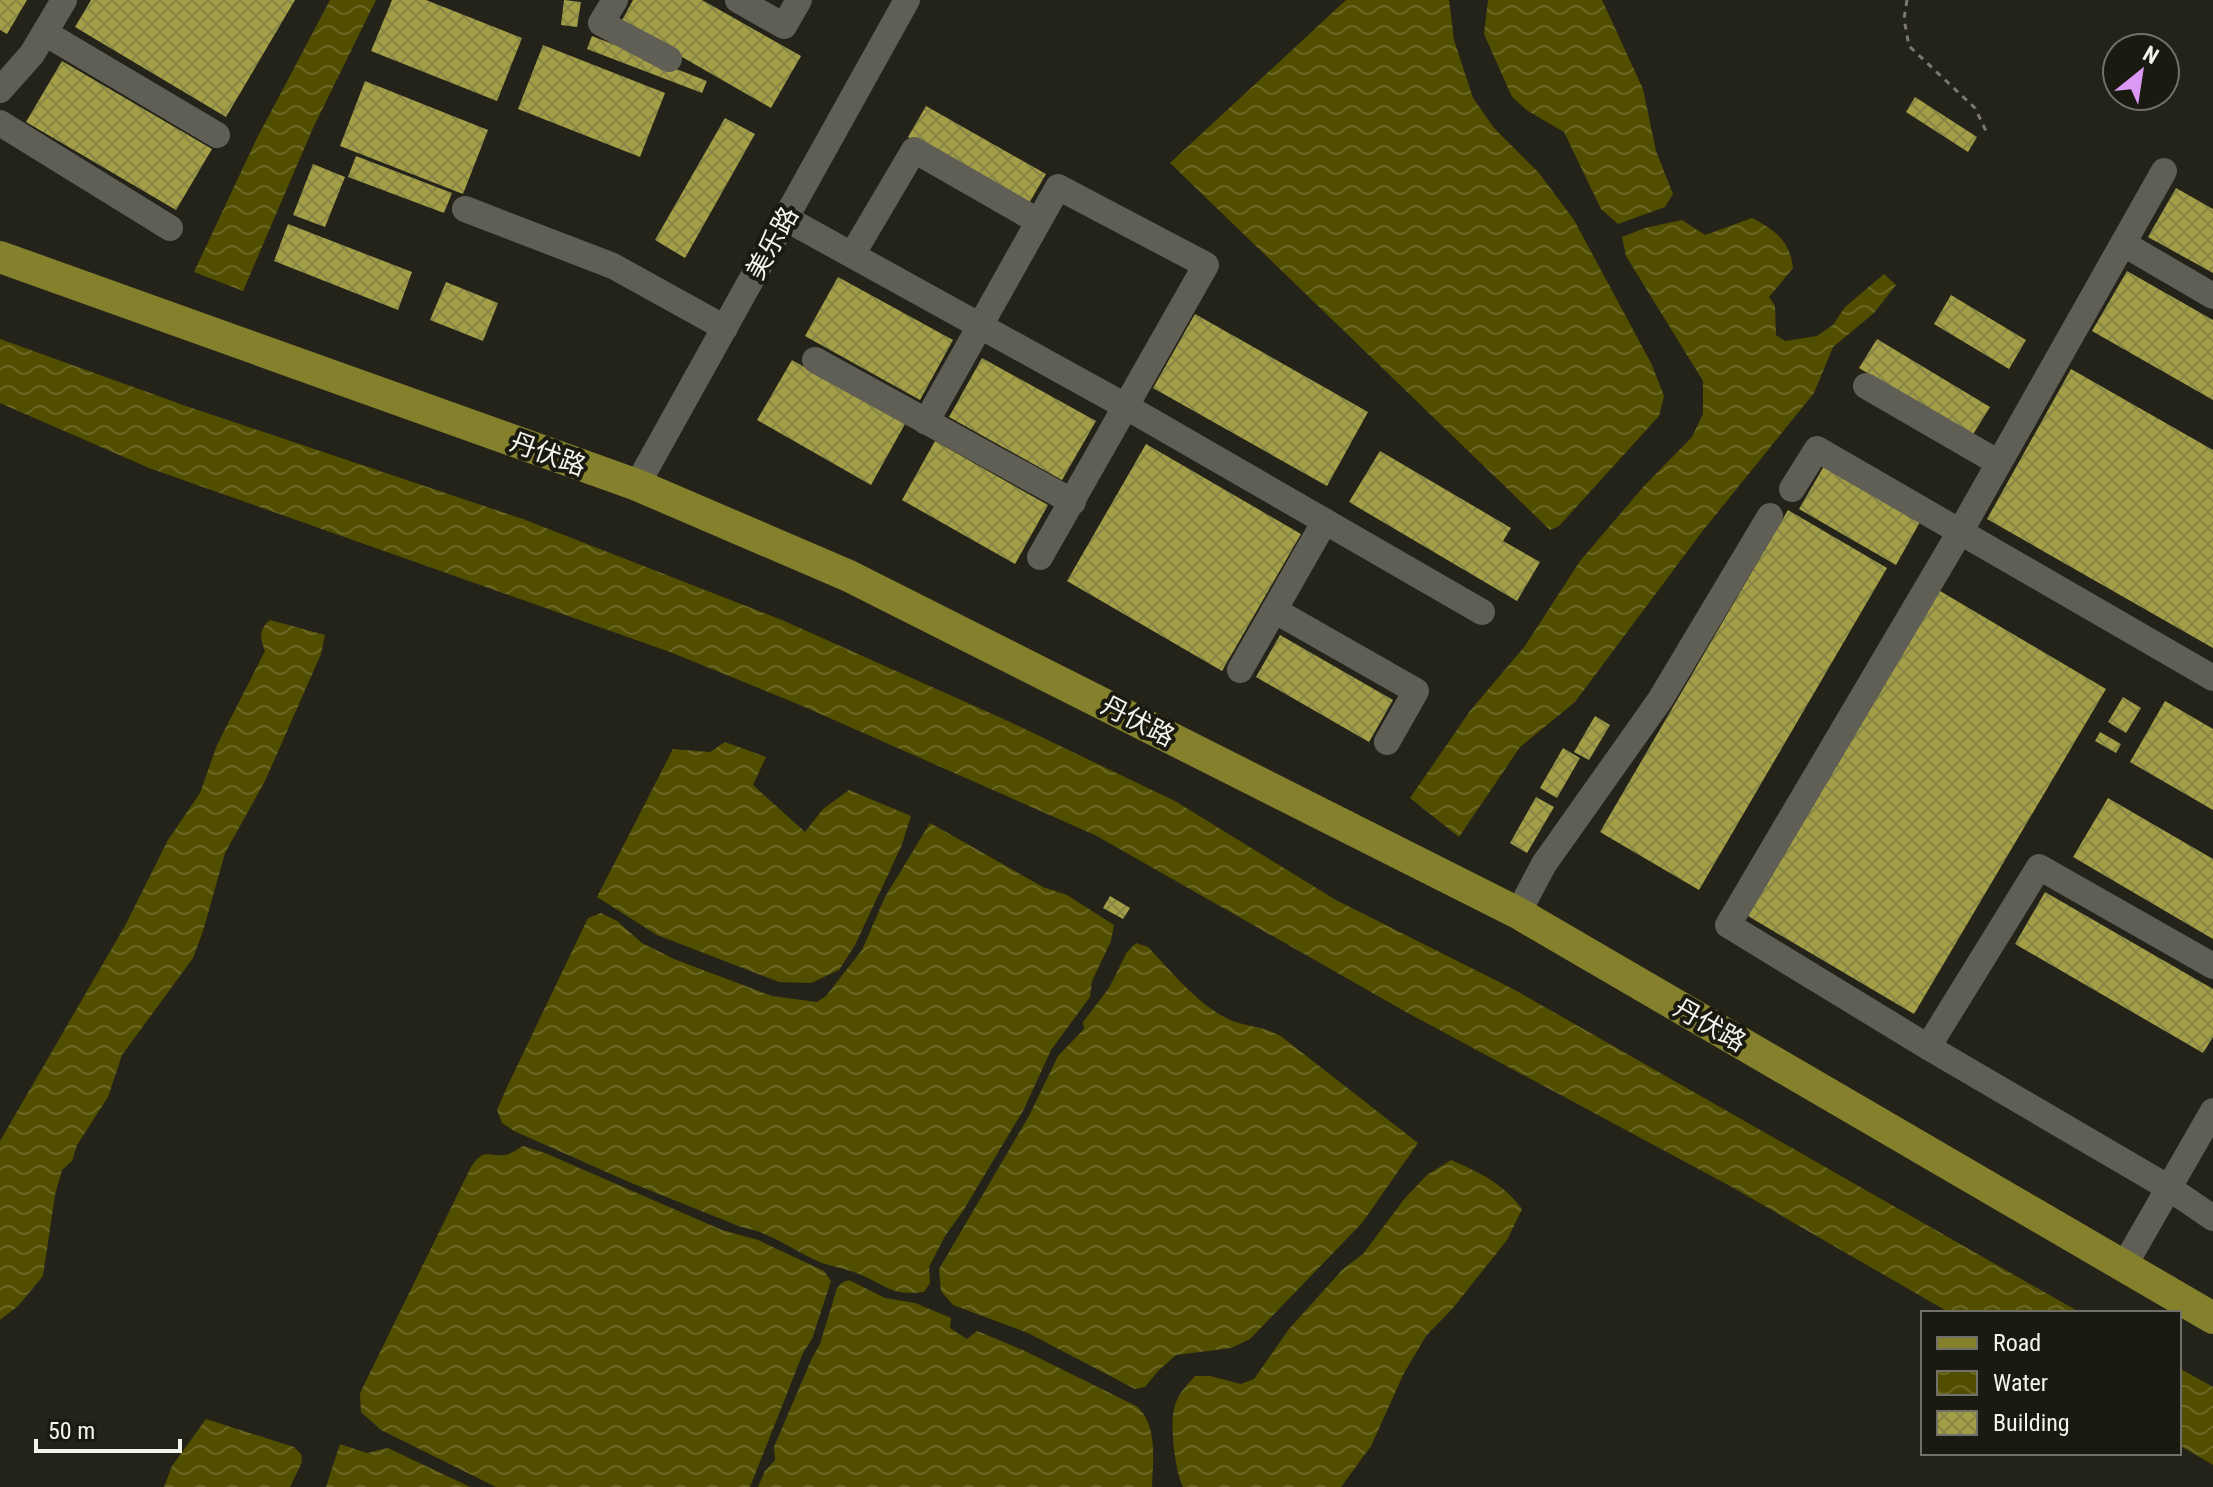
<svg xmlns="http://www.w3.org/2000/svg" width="2213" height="1487" font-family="'Roboto Condensed','Noto Sans SC',sans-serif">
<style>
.water{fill:url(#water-waves)}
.building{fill:url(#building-cross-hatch)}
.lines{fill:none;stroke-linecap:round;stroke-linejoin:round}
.path{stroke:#797871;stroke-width:3;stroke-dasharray:6 6;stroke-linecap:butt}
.minor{stroke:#5f5f55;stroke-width:26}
.major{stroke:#84802c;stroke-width:32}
.labels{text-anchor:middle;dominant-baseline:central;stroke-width:8;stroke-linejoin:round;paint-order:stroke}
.street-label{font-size:26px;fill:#f4f4ee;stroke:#1a1a11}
</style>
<defs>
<pattern id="water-waves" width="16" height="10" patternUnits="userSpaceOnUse" patternTransform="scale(2)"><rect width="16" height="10" fill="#524e00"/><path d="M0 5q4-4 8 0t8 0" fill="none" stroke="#6c6826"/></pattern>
<pattern id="building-cross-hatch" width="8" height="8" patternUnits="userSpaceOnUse" patternTransform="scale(2)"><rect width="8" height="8" fill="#a39f47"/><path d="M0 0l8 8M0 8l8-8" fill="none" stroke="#888547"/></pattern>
</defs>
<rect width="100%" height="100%" fill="#24231a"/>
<path class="water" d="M330 0H376L313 128 243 291 194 272 256 140Z
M1346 0H1449L1454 40 1473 98 1494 128 1539 173 1574 220 1652 365 1664 396 1659 416 1559 526 1550 530 1170 163Z
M1488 0H1602L1643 89 1656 151 1673 194 1665 207 1618 224 1601 209 1564 132 1528 111 1512 97 1484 34Z
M1752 218C1775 230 1790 241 1793 268L1769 297 1775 306 1776 335 1785 341 1817 336 1833 325 1845 307 1884 274 1896 285 1874 313 1833 347 1814 393 1701 533 1575 702 1520 747 1459 837 1410 798 1470 711 1525 646 1580 561 1644 486 1692 437 1703 414V381L1626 256 1622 237 1645 228 1682 220 1705 235Z
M0 339 186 406 523 519 782 620 1008 721 1175 801 1336 900 1515 990 2081 1313H1950L1730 1186 1406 1012 1095 835 800 705 670 652 149 468 0 403Z
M270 620 325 635 321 654 265 781 225 853 203 931 193 958 122 1055 108 1097 77 1145 72 1161 62 1170 55 1195 43 1276 18 1306 0 1320V1141L126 924 168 840 200 793 217 745 265 651C260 638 258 630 270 620Z
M725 742 766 757 753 785 805 832 823 809 849 790 911 816 901 847 855 945 839 970 811 983 779 982 657 935 597 897 673 749 710 752Z
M930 823 1043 887 1067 895 1114 925 1111 941 1092 981 1090 997 1051 1050 1024 1109 963 1211 945 1236 929 1267 930 1283 924 1292C890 1296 886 1285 859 1274 847 1269 834 1267 822 1263 794 1251 771 1232 741 1227L629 1182 514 1131 502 1123 497 1110 507 1087 588 918 601 913 617 921 642 943 674 959 772 996 817 1002 826 996 862 950 885 897Z
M1136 943 1148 947C1172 972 1196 1003 1228 1019 1246 1027 1264 1026 1282 1037L1418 1143 1362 1223 1250 1339 1231 1348 1176 1355 1158 1371 1145 1387 1135 1389 1028 1333 953 1305 941 1291 939 1269 1029 1116 1058 1056 1084 1029 1083 1022 1109 988 1127 952Z
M523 1146 545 1153 722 1230 758 1240 824 1271 831 1281 812 1339 803 1353 750 1487H496L381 1430 361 1412 360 1393 471 1167C485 1147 486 1157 505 1155 511 1154 518 1149 523 1146Z
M1451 1160C1479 1172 1504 1184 1522 1209L1507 1240 1453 1308 1426 1336 1404 1373 1371 1446 1341 1487H1183C1175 1471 1170 1427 1174 1409 1177 1395 1186 1386 1195 1376H1210L1241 1384 1254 1379 1289 1329 1343 1269 1363 1254 1405 1198 1427 1175Z
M849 1280 885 1298 915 1303 951 1318 950 1328 967 1339 977 1331 1025 1351 1136 1406C1158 1424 1153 1460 1152 1487H758L765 1471 775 1460 774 1447 812 1358 820 1344 837 1288 843 1282Z
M2179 1368 2213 1387V1465L2179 1445Z
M206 1419 294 1447 301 1454 302 1462 290 1487H164L172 1466Z
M340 1444 367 1453 388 1448 470 1487H326Z"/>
<path class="building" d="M0 0H27L7 34 0 30Z
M91 0H295L226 117 75 27Z
M392 0H426L522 38 497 101 371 51Z
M564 0 581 2 577 27 561 25Z
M633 0H702L801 56 771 108 621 22Z
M592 36 707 81 702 93 587 49Z
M543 45 665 93 640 157 518 109Z
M62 61 212 149 176 210 26 122Z
M365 81 488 130 463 194 340 146Z
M1915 97 1977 137 1968 152 1906 112Z
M926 106 1046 174 1028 205 908 137Z
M725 118 755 134 685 258 655 240Z
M356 156 452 193 444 213 348 177Z
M313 164 345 177 325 227 293 215Z
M2176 188 2213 209V273L2148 237Z
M288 224 412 272 398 310 274 261Z
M2127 271 2213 320V400L2092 331Z
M838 277 953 340 920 400 805 336Z
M446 282 498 303 483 341 430 320Z
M1951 295 2026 340 2009 369 1934 324Z
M1195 314 1368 412 1327 486 1153 388Z
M1877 339 1990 407 1972 436 1859 368Z
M982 358 1096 421 1062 480 949 417Z
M792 360 905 424 871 485 757 420Z
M2071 369 2213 450V648L1987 519Z
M935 441 1048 505 1015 564 902 500Z
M1146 444 1301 534 1222 671 1067 581Z
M1380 451 1511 528 1503 541 1540 562 1517 601 1349 502Z
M1824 466 1920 522 1896 565 1799 509Z
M1788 510 1887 568 1699 890 1600 832Z
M1940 591 2106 689 1914 1014 1748 916Z
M1280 635 1393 700 1369 742 1256 677Z
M2123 697 2141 708 2126 733 2108 722Z
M2165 701 2213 729V810L2130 762Z
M1595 716 1610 725 1589 760 1574 752Z
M2100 732 2121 744 2116 753 2095 741Z
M1563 748 1580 758 1557 798 1540 788Z
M1536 797 1554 807 1527 853 1510 843Z
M2108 798 2213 859V939L2073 857Z
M2045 892 2213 989V1037L2203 1053 2015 944Z
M1110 896 1130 908 1123 919 1103 908Z"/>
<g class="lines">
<path class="path" d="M1907 0 1904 19 1909 46 1975 108 1987 133"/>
<path class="minor" d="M615 0 601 23 669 59
M738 0 784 26 799 0
M45 33 217 135
M0 90 32 54 64 0
M0 123 170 228
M2164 171 1960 532 1728 925 1928 1047 2169 1188 2213 1218
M465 209 613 266 725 328
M785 218 1125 406 1482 612
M2124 244 2213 296
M852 255 914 150 1038 221
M815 360 1073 502
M1866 386 1999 463
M926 422 1058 187 1206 265 1040 557
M637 485 907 0
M1792 489 1817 449 2213 678
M1274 610 1416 691 1387 742
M1240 670 1325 521
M1518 913 1544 864 1660 700 1770 516
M1928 1047 2039 867 2213 966
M2124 1266 2213 1111"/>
<path class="major" d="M0 257 637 485 849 576 1518 913 2213 1318"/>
</g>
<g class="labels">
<g class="street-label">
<text transform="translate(772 243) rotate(-61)">美乐路</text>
<text transform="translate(548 454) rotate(20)">丹伏路</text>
<text transform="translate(1138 721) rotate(27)">丹伏路</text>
<text transform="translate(1710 1025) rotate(30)">丹伏路</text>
</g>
</g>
<rect x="1921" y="1311" width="260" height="144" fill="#1a1a11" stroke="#717169" stroke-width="2"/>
<rect x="1937" y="1337" width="40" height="12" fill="#84802c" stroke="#717169" stroke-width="2"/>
<text x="1993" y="1351" font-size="24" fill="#f4f4ee">Road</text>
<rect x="1937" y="1371" width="40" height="24" fill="url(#water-waves)" stroke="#717169" stroke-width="2"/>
<text x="1993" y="1391" font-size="24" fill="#f4f4ee">Water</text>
<rect x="1937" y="1411" width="40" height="24" fill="url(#building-cross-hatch)" stroke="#717169" stroke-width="2"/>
<text x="1993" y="1431" font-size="24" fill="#f4f4ee">Building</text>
<g transform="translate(2141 72) rotate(30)"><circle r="38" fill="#1a1a11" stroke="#717169" stroke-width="2"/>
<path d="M0-6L14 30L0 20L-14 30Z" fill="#db99f5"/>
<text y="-12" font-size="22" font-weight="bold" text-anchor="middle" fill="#f4f4ee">N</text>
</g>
<path d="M36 1439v12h144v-12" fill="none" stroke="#f4f4ee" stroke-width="4"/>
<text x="48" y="1439" font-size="24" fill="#f4f4ee" stroke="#1a1a11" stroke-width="6" paint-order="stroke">50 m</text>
</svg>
